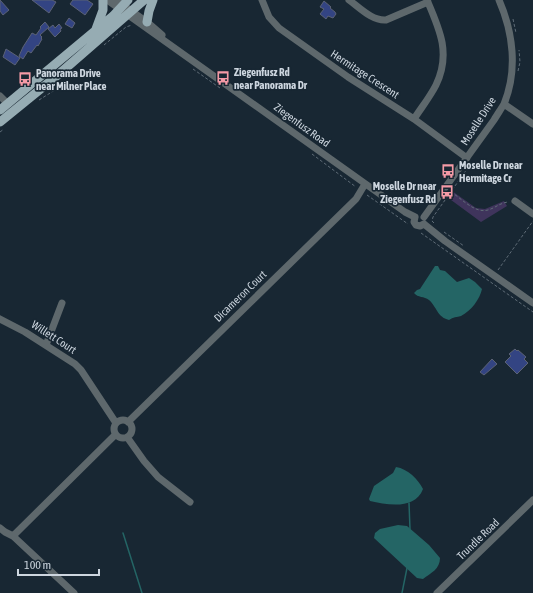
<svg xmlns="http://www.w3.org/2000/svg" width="533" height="593" font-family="'Asap Condensed',sans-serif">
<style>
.green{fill:#3f345c}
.water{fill:#246565}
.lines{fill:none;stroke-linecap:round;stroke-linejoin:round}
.stream{stroke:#246565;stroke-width:1.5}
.building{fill:#334483;stroke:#5b6275}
.path{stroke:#5f6c77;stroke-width:1;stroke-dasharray:3 2;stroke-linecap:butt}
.minor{stroke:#5e686c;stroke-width:7}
.major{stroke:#96acb3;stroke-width:9}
.labels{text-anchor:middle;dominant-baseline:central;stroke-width:3.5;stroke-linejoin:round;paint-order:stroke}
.poi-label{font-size:11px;font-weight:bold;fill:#cdd6df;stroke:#182733;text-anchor:start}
.street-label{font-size:11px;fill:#cdd6df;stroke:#182733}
</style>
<rect width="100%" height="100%" fill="#182733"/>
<path class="green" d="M452 191 476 208 485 209 504 201 507 206 481 222 447 197Z"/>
<path class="water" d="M435 266H438L440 270 445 271 457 282 469 278 475 282 482 289C480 299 471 311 461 316 457 317 453 317 449 320 437 317 437 307 429 300 424 296 418 298 414 293L417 290 420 289Z
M396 467C408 469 418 479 423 489 415 510 388 505 370 501L369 499 374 486 393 473Z
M398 525 407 526 429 545 440 558C440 569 431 573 423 579L417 578 374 538 375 533 380 529Z"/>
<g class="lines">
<path class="stream" d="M409 503 410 529
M123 533 142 593
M402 593 407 568"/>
</g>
<path class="building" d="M0 0 9 10 3 15 0 11Z
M32 0H52L56 2 49 13Z
M73 0H87L93 4 85 15 70 4Z
M324 1 331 7 330 8 335 12 336 14 333 18 328 16 326 19 320 14 324 9 320 7Z
M69 18 75 23 72 28 65 24Z
M45 22 49 27 40 35 42 37 41 38 42 39 38 46 37 45 31 53 28 51 23 59 19 56 23 47 32 33 36 35 41 28 40 27Z
M59 24 62 28 60 29 61 31 55 37 48 29 53 25 55 28Z
M6 49 20 58 15 65 3 57Z
M515 349 517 351 518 350 526 357 524 359 528 363 517 374 505 362 511 356 509 354Z
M492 359 497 364 484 375 480 372Z"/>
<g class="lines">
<path class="path" d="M513 19 516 33
M104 45 126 27 132 25
M193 69 220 88
M518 71 520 62 519 50
M39 100 55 90 63 81
M0 132 4 129
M312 154 356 187
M451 192C461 198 475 214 488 210 495 208 500 203 508 202
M367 195 408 224
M434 223 432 221 433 217 472 162
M444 232 464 246
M421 233 533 312
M498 270 533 221"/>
<path class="minor" d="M107 0 405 212 415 217
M116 0 147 22 162 35
M262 0 269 17 279 28 348 77 414 119 467 158
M349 0C360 8 372 21 386 20L428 2
M0 96 8 104
M504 104 533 124
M414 119C421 108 430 97 436 85 451 54 440 30 427 0
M515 201 533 214
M415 217 414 222 416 225 420 226 424 224
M424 217 494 120C497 115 501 109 504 104 518 70 513 32 499 0
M424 224 445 241 533 303
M0 319 25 332 75 364 81 370 116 423
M46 345 62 303
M114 429a9 9 0 1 1 18 0a9 9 0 1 1-18 0Z
M128 422 356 199 365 184
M127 437 144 461 158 477 190 502
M0 528 5 532 13 536 74 593
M13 536 115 435
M437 593 533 500"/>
<path class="major" d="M147 22 149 11 153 0
M96 29 103 10V0
M0 110 113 16 128 0
M0 122 59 74 144 0"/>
</g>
<defs>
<symbol id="bus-bare" viewBox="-9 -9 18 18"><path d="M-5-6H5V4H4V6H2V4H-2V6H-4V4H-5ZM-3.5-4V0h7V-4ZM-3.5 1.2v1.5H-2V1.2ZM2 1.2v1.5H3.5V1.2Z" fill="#f49aa6" stroke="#182733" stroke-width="2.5" paint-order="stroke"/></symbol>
</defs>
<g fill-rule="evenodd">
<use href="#bus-bare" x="213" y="68" width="20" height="20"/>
<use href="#bus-bare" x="15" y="69" width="20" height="20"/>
<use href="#bus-bare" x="438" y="161" width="20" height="20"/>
<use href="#bus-bare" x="437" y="182" width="20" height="20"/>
</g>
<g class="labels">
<g class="poi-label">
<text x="234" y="72">Ziegenfusz Rd<tspan x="234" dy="13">near Panorama Dr</tspan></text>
<text x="36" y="73">Panorama Drive<tspan x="36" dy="13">near Milner Place</tspan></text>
<text x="459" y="165">Moselle Dr near<tspan x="459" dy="13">Hermitage Cr</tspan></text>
<text x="436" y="186" text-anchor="end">Moselle Dr near<tspan x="436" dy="13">Ziegenfusz Rd</tspan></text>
</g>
<g class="street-label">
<text transform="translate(365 74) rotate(33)">Hermitage Crescent</text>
<text transform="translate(478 121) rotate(-57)">Moselle Drive</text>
<text transform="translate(302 125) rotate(36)">Ziegenfusz Road</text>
<text transform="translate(240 296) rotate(-44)">Dicameron Court</text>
<text transform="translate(54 337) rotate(33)">Willett Court</text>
<text transform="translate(478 539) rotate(-44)">Trundle Road</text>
</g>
</g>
<path d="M18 569v6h81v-6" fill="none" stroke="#cdd6df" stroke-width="2"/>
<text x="24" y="569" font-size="12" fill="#cdd6df" stroke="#182733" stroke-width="3" paint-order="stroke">100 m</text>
</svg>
